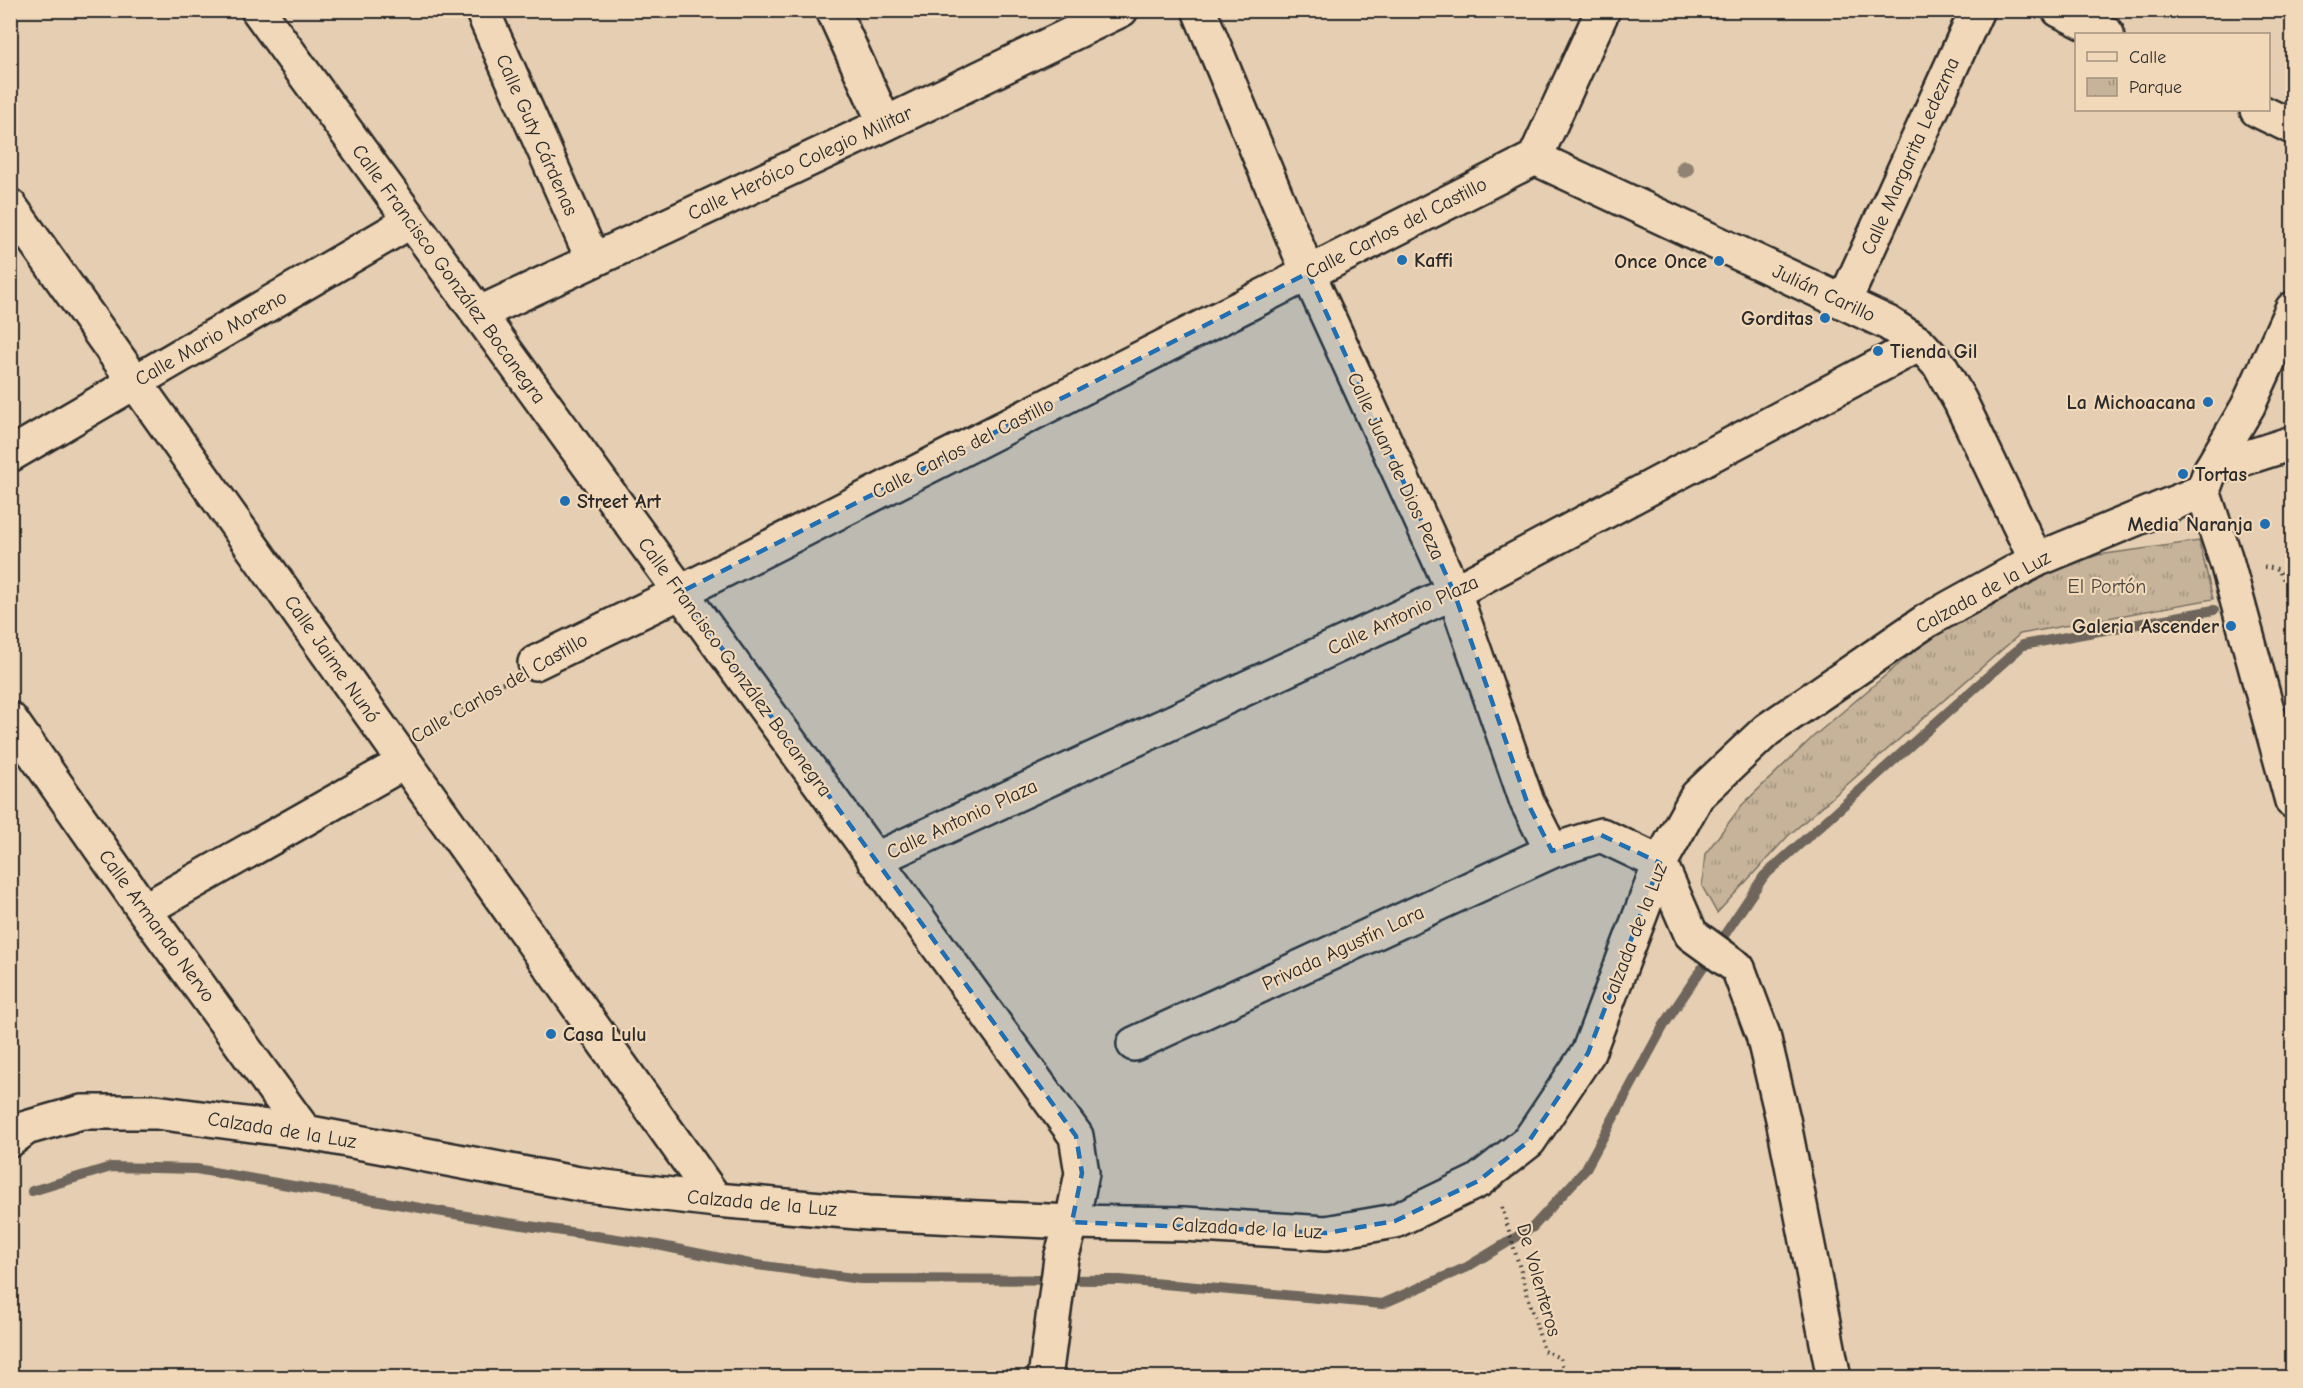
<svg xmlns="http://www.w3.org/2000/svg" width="2303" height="1388" font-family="'Comic Neue',sans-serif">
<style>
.park{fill:url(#park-tufts);stroke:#786f62;stroke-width:1.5}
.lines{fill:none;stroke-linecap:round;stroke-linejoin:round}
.stream{stroke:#6e665b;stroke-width:10}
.minor-casing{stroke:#2b2b2b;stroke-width:38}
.tertiary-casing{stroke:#2b2b2b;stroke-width:38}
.secondary-casing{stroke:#2b2b2b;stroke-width:38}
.path{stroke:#2b2b2b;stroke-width:4;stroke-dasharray:1.5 4.5;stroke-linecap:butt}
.minor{stroke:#f1d8b9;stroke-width:33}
.tertiary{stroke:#f1d8b9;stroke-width:33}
.secondary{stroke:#f1d8b9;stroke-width:33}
.tree{fill:#908373}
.marked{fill:#1f6fb2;fill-opacity:0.2;stroke:#1f6fb2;stroke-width:4.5;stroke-dasharray:12 8;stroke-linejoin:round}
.poi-dot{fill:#1f6fb2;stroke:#f1d8b9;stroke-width:2}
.labels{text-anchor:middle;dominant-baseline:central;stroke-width:4.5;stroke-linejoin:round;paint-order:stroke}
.street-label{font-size:20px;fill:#2b2b2b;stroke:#f1d8b9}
.poi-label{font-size:20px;font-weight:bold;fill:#2b2b2b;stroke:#f1d8b9;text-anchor:start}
.park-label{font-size:20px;fill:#4a4641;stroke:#f1d8b9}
</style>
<defs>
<pattern id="park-tufts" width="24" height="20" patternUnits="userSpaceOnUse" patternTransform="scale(1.5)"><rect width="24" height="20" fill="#c6b39a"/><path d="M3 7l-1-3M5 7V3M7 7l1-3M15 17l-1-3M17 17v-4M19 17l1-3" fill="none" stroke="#a1927e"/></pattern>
</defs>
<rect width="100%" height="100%" fill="#e5ceb1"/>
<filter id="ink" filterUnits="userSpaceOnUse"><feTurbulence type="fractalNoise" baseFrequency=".0167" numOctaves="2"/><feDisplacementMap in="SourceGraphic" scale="12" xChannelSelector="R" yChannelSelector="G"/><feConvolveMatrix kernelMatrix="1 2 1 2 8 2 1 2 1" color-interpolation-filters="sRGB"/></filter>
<g filter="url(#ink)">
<path class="park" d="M2199 541 2213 599 2020 634 1788 836 1717 913 1702 886 1705 854 1742 805 1814 736 1913 652 1968 611 2048 573 2098 555Z"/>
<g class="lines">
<path class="stream" d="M32 1191 111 1167 196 1169 495 1221 657 1245 750 1264 860 1279 1120 1280 1382 1304 1467 1267 1533 1227 1585 1170 1664 1025 1764 876 2023 645 2214 610"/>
<defs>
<path id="minor" d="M258 10 1076 1136 1082 1173 1072 1222 1061 1258 1045 1378
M482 10 593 260
M833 10 885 124
M1199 10 1308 273 1454 592 1527 802 1552 851 1601 835 1660 863
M2059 10 2107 34
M2257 110 2292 127
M1535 158 1888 323 1920 344 1940 366 1960 401 2036 560
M1535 158 1603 10
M10 206 716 1200
M1844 302 1977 10
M478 314 885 124 1121 10
M10 455 411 221
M2211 469 2292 443
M535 663 681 592 1535 158
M10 719 144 910 305 1132
M874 860 1454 592 1920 344
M144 910 405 762
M1134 1044 1552 851"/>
<path id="tertiary" d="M1660 863 1691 934 1738 968 1763 1035 1783 1119 1834 1378"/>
<path id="secondary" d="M2203 491 2227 563 2292 801
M2203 491 2211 469 2248 406 2292 309
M10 1140 26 1128 82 1112H156L305 1132 579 1184 716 1200 869 1213 1072 1222 1184 1224 1326 1233 1395 1221 1478 1181 1529 1141 1588 1053 1660 863 1697 796 1767 730 1926 621 2036 560 2203 491"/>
</defs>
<use href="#minor" class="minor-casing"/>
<use href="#tertiary" class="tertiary-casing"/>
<use href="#secondary" class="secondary-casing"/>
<path class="path" d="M2264 567 2278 569 2292 595
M425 730 506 681
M1502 1207 1544 1351 1560 1358 1566 1378"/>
<use href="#minor" class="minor"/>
<use href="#tertiary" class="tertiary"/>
<use href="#secondary" class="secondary"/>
</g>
<circle class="tree" cx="1685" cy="169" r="9"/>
</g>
<path class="marked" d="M1308 273 1454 592 1527 802 1552 851 1601 835 1660 863 1588 1053 1529 1141 1478 1181 1395 1221 1326 1233 1072 1222 1082 1173 1076 1136 681 592Z"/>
<g class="poi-dot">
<circle cx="1402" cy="260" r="6"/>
<circle cx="1719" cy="261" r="6"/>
<circle cx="1825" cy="318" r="6"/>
<circle cx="1878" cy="351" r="6"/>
<circle cx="2208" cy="402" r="6"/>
<circle cx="2183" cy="474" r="6"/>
<circle cx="565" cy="501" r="6"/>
<circle cx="2265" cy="524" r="6"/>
<circle cx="2231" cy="626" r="6"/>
<circle cx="551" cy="1034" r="6"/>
</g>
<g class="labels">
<g class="street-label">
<text transform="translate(537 135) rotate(66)">Calle Guty Cárdenas</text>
<text transform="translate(1910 156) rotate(-66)">Calle Margarita Ledezma</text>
<text transform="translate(800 163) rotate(-25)">Calle Heróico Colegio Militar</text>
<text transform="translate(1396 228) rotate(-27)">Calle Carlos del Castillo</text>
<text transform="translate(449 274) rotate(54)">Calle Francisco González Bocanegra</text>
<text transform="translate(1824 293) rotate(25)">Julián Carillo</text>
<text transform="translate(211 338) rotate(-30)">Calle Mario Moreno</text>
<text transform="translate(963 448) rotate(-27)">Calle Carlos del Castillo</text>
<text transform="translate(1396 466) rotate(65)">Calle Juan de Dios Peza</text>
<text transform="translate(1983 592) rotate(-29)">Calzada de la Luz</text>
<text transform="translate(1403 615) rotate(-25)">Calle Antonio Plaza</text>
<text transform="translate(332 659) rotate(55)">Calle Jaime Nunó</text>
<text transform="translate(735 667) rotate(54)">Calle Francisco González Bocanegra</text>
<text transform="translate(499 688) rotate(-30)">Calle Carlos del Castillo</text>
<text transform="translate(962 819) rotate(-25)">Calle Antonio Plaza</text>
<text transform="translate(157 926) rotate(54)">Calle Armando Nervo</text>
<text transform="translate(1634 934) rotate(-69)">Calzada de la Luz</text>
<text transform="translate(1343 948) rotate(-25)">Privada Agustín Lara</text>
<text transform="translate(282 1130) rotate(9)">Calzada de la Luz</text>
<text transform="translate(762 1203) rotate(5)">Calzada de la Luz</text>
<text transform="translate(1247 1228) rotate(3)">Calzada de la Luz</text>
<text transform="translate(1539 1280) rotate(74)">De Volenteros</text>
</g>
<g class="poi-label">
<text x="1414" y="260">Kaffi</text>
<text x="1707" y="261" text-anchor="end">Once Once</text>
<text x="1813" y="318" text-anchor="end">Gorditas</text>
<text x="1890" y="351">Tienda Gil</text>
<text x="2196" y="402" text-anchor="end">La Michoacana</text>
<text x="2195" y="474">Tortas</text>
<text x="577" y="501">Street Art</text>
<text x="2253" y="524" text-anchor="end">Media Naranja</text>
<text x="2219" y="626" text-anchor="end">Galeria Ascender</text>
<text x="563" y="1034">Casa Lulu</text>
</g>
<g class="park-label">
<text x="2107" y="586">El Portón</text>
</g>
</g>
<rect width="2303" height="1388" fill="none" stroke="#f1d8b9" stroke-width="36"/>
<rect x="18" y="18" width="2267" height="1352" fill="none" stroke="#2b2b2b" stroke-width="2" filter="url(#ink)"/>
<rect x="2075" y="33" width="195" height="78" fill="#f1d8b9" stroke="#a29380" stroke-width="1.5"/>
<rect x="2087" y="52" width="30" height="9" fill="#f1d8b9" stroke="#a29380" stroke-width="1.5"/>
<text x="2129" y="63" font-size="18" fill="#2b2b2b">Calle</text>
<rect x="2087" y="78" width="30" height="18" fill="url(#park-tufts)" stroke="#a29380" stroke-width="1.5"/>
<text x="2129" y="93" font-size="18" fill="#2b2b2b">Parque</text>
</svg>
